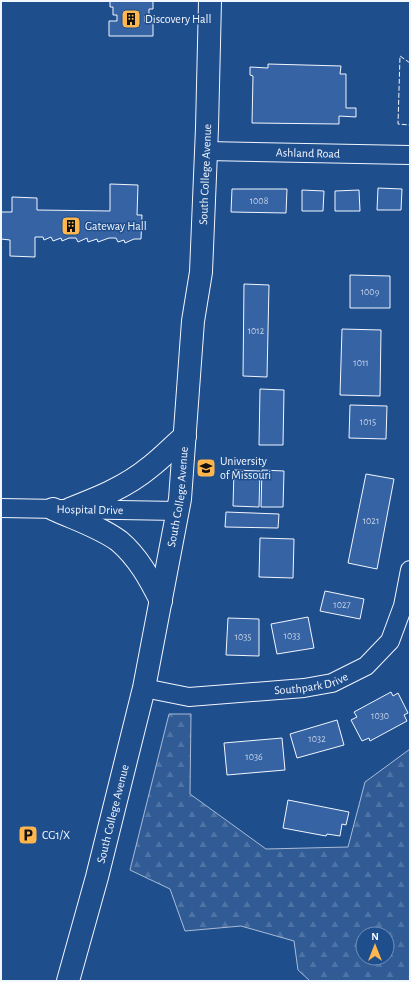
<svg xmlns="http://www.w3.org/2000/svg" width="411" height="982" font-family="'Alegreya Sans',sans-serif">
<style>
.forest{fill:url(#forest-firs);stroke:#a8bbd7;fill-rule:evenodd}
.building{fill:#3563a3;stroke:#f2f6ff}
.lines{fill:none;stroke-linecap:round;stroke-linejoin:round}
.minor-casing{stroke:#f2f6ff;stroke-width:20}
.major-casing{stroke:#f2f6ff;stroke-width:24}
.minor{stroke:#1f4e8c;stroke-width:18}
.major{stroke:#1f4e8c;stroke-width:22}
.fence{stroke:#f2f6ff;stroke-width:1;stroke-dasharray:5 2;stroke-linecap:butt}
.labels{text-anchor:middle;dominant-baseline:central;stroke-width:3;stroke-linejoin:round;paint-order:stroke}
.number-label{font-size:10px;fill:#c3d1e8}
.poi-label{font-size:12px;fill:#f2f6ff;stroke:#1f4e8c;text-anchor:start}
.street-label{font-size:12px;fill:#f2f6ff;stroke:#1f4e8c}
</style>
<defs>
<pattern id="forest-firs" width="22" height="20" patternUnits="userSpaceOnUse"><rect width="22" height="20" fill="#305b95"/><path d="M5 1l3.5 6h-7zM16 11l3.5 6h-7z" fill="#4e73a5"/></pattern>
</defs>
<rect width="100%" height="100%" fill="#1f4e8c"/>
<path class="forest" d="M169 714H191L190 794 266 849 348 847 365 782 410 749V981H310L298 970 294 941 241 926 185 931 170 889 130 870ZM363 934H387V958H363Z"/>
<path class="building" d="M110 1H153V9H149V16H145V22H153V36H109V21H117V15H113V7H110Z
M268 64 341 66 340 74H346V108H356V117L339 116V124L252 123 253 76 250 75V67L268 68Z
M110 184 138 185 137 215H142L141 239H134L125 243 124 240 118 242 116 238H109L98 242 97 239 88 242 87 238 78 242 76 238H69L62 241 61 238 53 241 51 237 44 240 43 237H35V257L10 256V240L1 239V212H12V197L37 198V210L110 211Z
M378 188 402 189 401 210H377Z
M232 189H287L286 213 231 212Z
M302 190 324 191 323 211H302Z
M359 190 360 211H335V191Z
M350 275 390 276V308H350Z
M244 284 269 285 267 377 243 376Z
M342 329 381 330 380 396 340 395Z
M260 389 284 390 283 445H259Z
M350 405 387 406 386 439 349 438Z
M234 470 260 471 259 507 233 506Z
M262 470 284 471 283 507H261Z
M366 474 394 479 377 569 348 563Z
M226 512 279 514 278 528 225 527Z
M260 538 294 539 293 578 259 577Z
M325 591 364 599 360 619 320 611Z
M308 617 314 648 277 654 271 624Z
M228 618 259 619V656L226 655Z
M391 692 393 696 398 693 408 713 404 715 407 721 370 741 369 738 362 741 351 720 357 717 354 712Z
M337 720 344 745 297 758 290 734Z
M282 738 285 770 227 775 224 743Z
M288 800 349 812 346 825 342 824 340 836 327 834 326 836 283 828Z"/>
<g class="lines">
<defs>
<g id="minor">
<path id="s1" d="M206 151 410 155"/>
<path id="s2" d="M1 508 178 511"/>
<path id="s3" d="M144 688 189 697 304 688 332 683 366 666 390 641 403 606 410 570"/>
</g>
<g id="major">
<path d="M53 509C75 519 100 527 119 541 138 557 150 579 161 601"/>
<path d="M70 509C98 498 126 487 150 467 162 458 173 446 185 436"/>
<path id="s4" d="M68 981 97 877 144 688 180 499 193 321 201 272 207 128 210 1"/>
</g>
</defs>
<use href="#minor" class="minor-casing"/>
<use href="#major" class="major-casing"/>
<use href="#minor" class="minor"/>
<use href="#major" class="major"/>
<path class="fence" d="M410 63 400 56 398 124 410 125"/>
</g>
<defs>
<symbol id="building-square" viewBox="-11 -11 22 22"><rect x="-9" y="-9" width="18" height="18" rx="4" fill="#ffb74d" stroke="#1f4e8c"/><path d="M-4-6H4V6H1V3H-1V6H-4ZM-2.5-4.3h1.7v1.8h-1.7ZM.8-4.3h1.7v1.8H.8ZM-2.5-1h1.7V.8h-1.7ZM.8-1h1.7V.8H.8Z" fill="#111"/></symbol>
<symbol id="university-square" viewBox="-11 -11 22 22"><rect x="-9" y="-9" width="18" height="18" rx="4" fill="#ffb74d" stroke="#1f4e8c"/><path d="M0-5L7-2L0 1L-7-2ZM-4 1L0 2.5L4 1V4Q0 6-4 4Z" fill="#111"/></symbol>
<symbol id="parking-square" viewBox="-11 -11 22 22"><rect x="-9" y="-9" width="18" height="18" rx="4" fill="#ffb74d" stroke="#1f4e8c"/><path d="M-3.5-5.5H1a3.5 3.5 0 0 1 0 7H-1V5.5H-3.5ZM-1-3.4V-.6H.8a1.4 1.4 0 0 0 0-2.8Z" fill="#111"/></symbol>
</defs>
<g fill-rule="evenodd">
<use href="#building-square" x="120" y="8" width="22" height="22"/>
<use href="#building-square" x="60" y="215" width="22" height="22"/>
<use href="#university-square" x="195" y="457" width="22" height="22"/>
<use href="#parking-square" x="17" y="824" width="22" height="22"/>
</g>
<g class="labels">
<g class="number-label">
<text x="259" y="201">1008</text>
<text x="370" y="292">1009</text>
<text x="256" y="331">1012</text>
<text x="361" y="363">1011</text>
<text x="368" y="422">1015</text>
<text x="371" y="521">1021</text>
<text x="342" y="605">1027</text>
<text x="292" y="636">1033</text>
<text x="243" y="637">1035</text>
<text x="380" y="716">1030</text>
<text x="317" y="739">1032</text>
<text x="254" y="757">1036</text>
</g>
<g class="poi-label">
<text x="145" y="19">Discovery Hall</text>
<text x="85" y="226">Gateway Hall</text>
<text x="220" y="461">University<tspan x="220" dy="14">of Missouri</tspan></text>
<text x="42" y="835">CG1/X</text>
</g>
<g class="street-label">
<text stroke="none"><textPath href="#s1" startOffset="102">Ashland Road</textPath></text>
<text stroke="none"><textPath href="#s4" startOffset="821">South College Avenue</textPath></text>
<text stroke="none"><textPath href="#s4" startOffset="497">South College Avenue</textPath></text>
<text stroke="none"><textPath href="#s2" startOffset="89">Hospital Drive</textPath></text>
<text stroke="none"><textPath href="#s3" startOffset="169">Southpark Drive</textPath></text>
<text stroke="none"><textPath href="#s4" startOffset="173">South College Avenue</textPath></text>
</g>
</g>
<rect width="411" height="982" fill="none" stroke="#f2f6ff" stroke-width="4"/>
<g transform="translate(375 946)"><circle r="19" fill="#1f4e8c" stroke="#7391ba"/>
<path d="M0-3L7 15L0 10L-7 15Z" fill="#ffb74d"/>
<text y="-6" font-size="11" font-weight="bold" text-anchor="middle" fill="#f2f6ff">N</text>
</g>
</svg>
